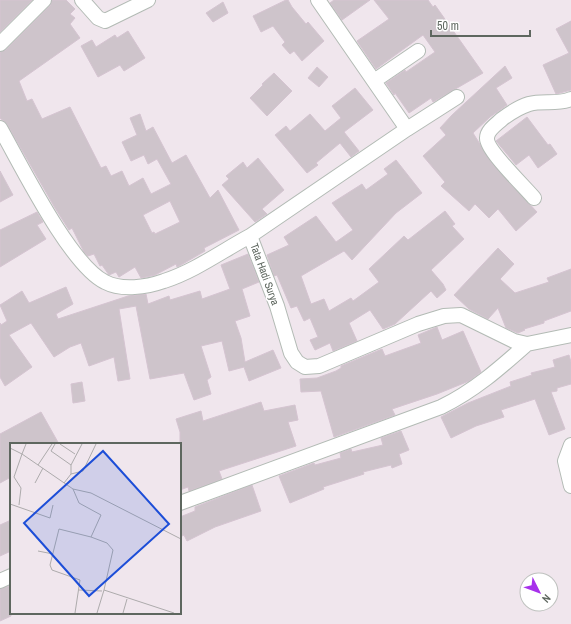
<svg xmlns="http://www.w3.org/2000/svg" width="571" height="624" font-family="'Archivo Narrow',sans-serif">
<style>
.building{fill:#cec4cb;stroke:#d5c4d1;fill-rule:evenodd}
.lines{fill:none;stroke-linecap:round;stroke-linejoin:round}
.minor-casing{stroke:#b3bbb5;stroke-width:16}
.minor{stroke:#fff;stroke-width:14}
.labels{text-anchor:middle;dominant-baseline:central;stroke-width:3.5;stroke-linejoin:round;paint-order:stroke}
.street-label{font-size:11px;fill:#5e675f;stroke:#fff}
.inset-road{fill:none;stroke:#adabac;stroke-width:1}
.view{fill:#1d4ed8;fill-opacity:0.15;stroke:#1d4ed8;stroke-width:2}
.inset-edge{fill:none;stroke:#5e675f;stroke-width:2}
</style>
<rect width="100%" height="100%" fill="#f0e6ed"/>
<path class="building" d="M0 0H32L0 32Z
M52 0H66L75 9 70 14 75 18 70 24 80 38 19 81 27 101 32 99 42 119 70 107 101 168 106 166 111 176 122 171 129 186 143 178 151 194 171 184 157 159 148 164 144 155 131 161 122 142 137 135 130 118 140 114 146 131 153 127 172 163 186 155 210 198 218 190 239 230 204 248 205 251 181 265 177 267 176 264 155 275 141 278 135 267 119 277 116 272 109 275 102 265 100 266 94 254 88 256 84 252 72 228 69 230 55 208 7 124 0 118V52L6 50 50 6ZM170 201 180 222 155 234 154 232 152 233 143 215Z
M286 0H288L292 7 306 24 308 22 324 41 302 61 294 51 290 54 282 45 285 42 273 26 261 32 253 16Z
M334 0H370L342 20 330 3Z
M374 0H428L433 7 435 5 483 73 433 102 431 98 409 113 395 93 394 95 386 83 405 70 406 72 435 52 423 35 376 69 357 41 389 19Z
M223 2 228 13 213 22 206 13Z
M571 21V90L556 94 543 65 569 53 556 29Z
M128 31 145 58 124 71 120 65 98 77 81 46 92 40 96 47 115 35 117 38Z
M505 66 512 78 496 88 507 105 490 117 473 133 493 165 537 212 516 231 498 209 489 218 475 204 469 211 441 186 445 182 423 156 446 135 440 128 452 115Z
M317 67 328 77 319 87 308 78Z
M274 73 292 91 267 116 250 98 263 85 262 84Z
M355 88 373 110 344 132 359 151 351 157 340 143 316 163 318 165 307 173 275 135 286 126 290 131 310 114 325 131 341 118 332 106Z
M527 117 548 145 550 144 557 154 538 168 529 155 516 165 496 141Z
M258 158 284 190 262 209 267 214 255 222 222 185 229 179 226 176 243 162 247 168Z
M396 160 422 193 396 213 352 260 344 251 301 276 311 304 324 299 329 311 351 298 353 301 379 282 369 269 404 236 408 240 445 211 455 224 452 226 464 239 431 270 443 284 446 290 437 298 431 291 395 324 383 329 370 310 349 323 357 341 333 351 330 343 315 350 310 340 318 337 310 318 304 321 297 306 291 308 277 275 274 276 267 255 289 245 284 237 316 216 336 242 353 230 332 203 362 184 366 190 388 174 384 169Z
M0 171 13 195 0 202Z
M37 212 43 222 37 225 46 239 0 267V230Z
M498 248 514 264 500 279 515 293 549 282 547 278 571 269V311L544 321V323L524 329 525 330 518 333 506 328 498 308 488 319 469 309 454 295Z
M248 254 259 282 242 289 250 316 235 321 241 338 245 362 273 350 281 368 249 381 244 367 229 371 222 341 201 346 211 377 207 380 211 394 194 400 184 373 150 379 136 306 119 309 130 379 118 381 114 357 89 366 81 343 70 347 54 357 31 323 9 335 32 367 5 386 0 377V323L1 325 7 321 0 305 22 291 29 303 66 287 73 304 56 314 58 319 128 296 146 294 148 304 169 296 170 300 200 291 202 299 230 289 221 265Z
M437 327 442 340 463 331 481 372 469 381 437 394 392 409 395 415 334 437 321 391 301 392 300 379 317 378 336 371 341 368V366L382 349 385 356 421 343 418 335Z
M569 355 571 362V384L557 388V391L551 392 565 429 549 435 535 399 501 410 504 417 476 426 451 438 441 417 468 403 511 386 510 382 532 375 531 373 555 367 553 360Z
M82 382 85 401 73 403 71 384Z
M261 402 264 411 295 405 298 420 288 422 296 446 219 471 222 479 189 491 188 487 180 490V432L176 419 201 411 203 421Z
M41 412 59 444H11V477L0 483V434Z
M401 431 409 450 399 454 402 464 392 468 391 465 363 472 364 474 323 487 324 489 290 503 279 476 314 463 315 465 341 458 340 453 351 449 352 452 383 445 381 438Z
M252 485 261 511 215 527 187 541 184 535 180 537V517L195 511V507Z
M11 520V551L0 556V525Z
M10 586 11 616 0 621V589Z"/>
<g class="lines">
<defs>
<path id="minor" d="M82 0 98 18 105 21 148 0
M0 44 44 0
M374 81 418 51
M0 128C21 165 70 265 105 282 122 291 147 287 164 281 195 271 222 251 250 236L277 306 291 353 297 362 305 367 319 366 418 324 444 316 461 315 514 341 527 344 571 335
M407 129 457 97
M534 198C525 187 486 150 487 138 487 130 497 124 502 119 510 113 519 107 529 104 543 100 557 105 571 99
M250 236 407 129 318 0
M571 445 565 461 571 486
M180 503 441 407C474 391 500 368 527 344
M0 581 11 576"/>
</defs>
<use href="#minor" class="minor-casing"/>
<use href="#minor" class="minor"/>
</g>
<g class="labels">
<g class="street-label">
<text transform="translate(265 274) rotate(70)">Tata Hadi Surya</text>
</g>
</g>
<g transform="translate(10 443)">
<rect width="171" height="171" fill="#f0e6ed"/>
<path class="inset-road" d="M16 1 12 11 63 46 69 60 91 72 81 94 97 100 103 107 94 147 164 170M45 1 41 8 61 22M50 1 65 11M0 5 12 11 4 34 11 45 9 62M28 22 42 1M61 31V22L72 1M25 40 33 25M54 40 61 31 73 28 86 1M63 46 81 50 171 96M0 61 40 75 43 62M28 108 43 111M69 147 92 148M65 170 70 137 42 127 40 122 49 86 81 94M87 170 94 147M113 170 117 156"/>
<path class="view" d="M93 8 159 81 79 153 14 80Z"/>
<rect width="171" height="171" class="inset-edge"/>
</g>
<g transform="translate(539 592) rotate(132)"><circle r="19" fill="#ffffff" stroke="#bfc2bf"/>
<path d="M0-3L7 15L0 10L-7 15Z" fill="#a731eb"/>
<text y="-6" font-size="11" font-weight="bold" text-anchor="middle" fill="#5e675f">N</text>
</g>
<path d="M431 30v6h99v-6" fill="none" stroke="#5e675f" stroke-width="2"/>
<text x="437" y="30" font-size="12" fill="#5e675f" stroke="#ffffff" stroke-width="3" paint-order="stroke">50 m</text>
</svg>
